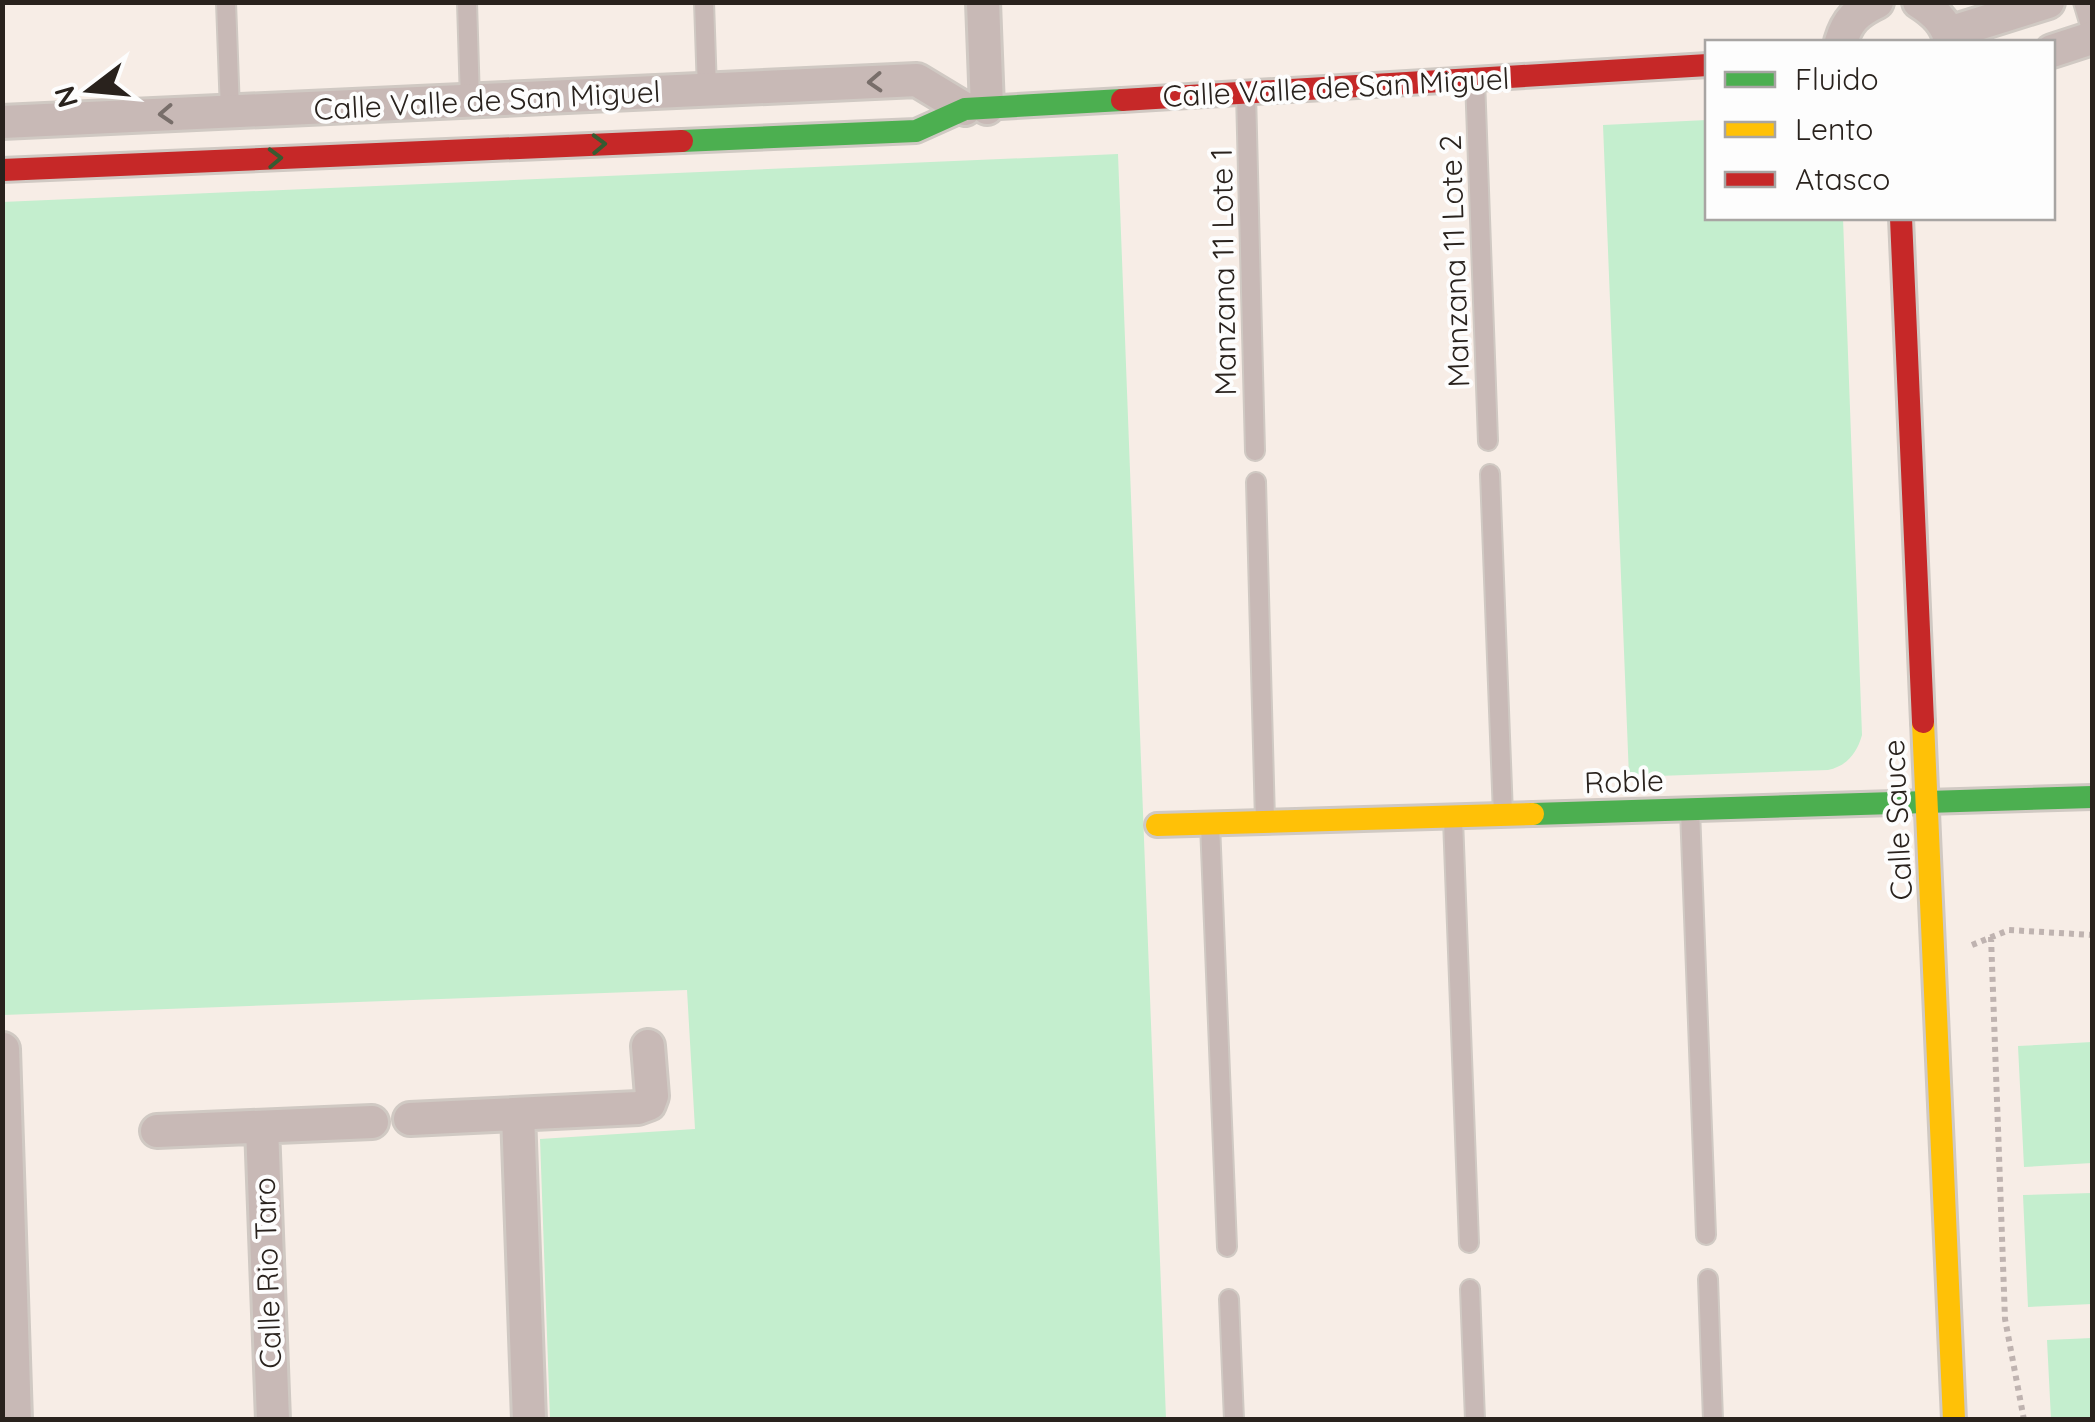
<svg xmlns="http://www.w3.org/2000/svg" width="2095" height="1422" font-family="Quicksand,sans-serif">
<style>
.green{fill:#c4eece}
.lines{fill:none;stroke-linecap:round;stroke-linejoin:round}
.lane-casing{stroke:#d0c9c3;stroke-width:22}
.street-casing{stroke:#d0c9c3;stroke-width:38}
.fast-casing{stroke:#d0c9c3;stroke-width:28}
.slow-casing{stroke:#d0c9c3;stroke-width:28}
.jam-casing{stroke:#d0c9c3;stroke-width:28}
.path{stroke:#bfb3b0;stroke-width:6;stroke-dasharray:5 5;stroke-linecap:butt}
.lane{stroke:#c8b9b6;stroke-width:18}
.street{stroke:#c8b9b6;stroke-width:32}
.fast{stroke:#4caf50;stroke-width:22}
.slow{stroke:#ffc107;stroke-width:22}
.jam{stroke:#c62828;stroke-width:22}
.oneway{stroke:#786e6a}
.oneway2{stroke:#375a31}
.labels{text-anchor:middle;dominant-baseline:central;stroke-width:8;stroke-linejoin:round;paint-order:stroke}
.street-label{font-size:30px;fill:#29221d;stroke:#fdfdfd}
</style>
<rect width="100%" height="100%" fill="#f7ede6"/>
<path class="green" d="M1707 120 1708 218H1843L1862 735C1857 753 1847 766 1828 770L1629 777 1603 125Z
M1118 154 1166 1419H550L540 1139 695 1129 687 990 3 1015 2 202Z
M2092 1042V1163L2024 1167 2018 1046Z
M2092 1193V1304L2028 1307 2023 1195Z
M2092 1338V1419H2051L2047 1340Z"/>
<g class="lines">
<defs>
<path id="lane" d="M226 2 230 111
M467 2 470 101
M704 2 707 90
M2083 2 2092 32
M1475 79 1488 441
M1246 93 1255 451
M1490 474 1503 815
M1256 482 1265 821
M1690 810 1706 1235
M1453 819 1469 1243
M1210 824 1227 1247
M1708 1279 1713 1420
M1470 1289 1475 1420
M1229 1299 1234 1420"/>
<path id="street" d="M983 2 987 108
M1919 2C1935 12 1948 24 1950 42
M1949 33 2048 2
M1841 42C1847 21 1856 12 1877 2
M2052 51 2092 38
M2 122 917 80 965 109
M3 1049 15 1420
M518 1114 529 1420
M410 1119 638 1108 649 1104 652 1096 648 1046
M262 1127 273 1420
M157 1131 372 1122"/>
<path id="fast" d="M682 141 916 131 965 109 1122 100
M1533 814 2092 797"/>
<path id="slow" d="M1923 722 1954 1420
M1157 825 1533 814"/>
<path id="jam" d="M1122 100 1708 65
M2 170 682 141
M1901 218 1923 722"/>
</defs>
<use href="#lane" class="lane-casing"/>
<use href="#street" class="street-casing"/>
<use href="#fast" class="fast-casing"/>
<use href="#slow" class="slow-casing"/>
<use href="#jam" class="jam-casing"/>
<path class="path" d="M1991 937 2005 1319 2024 1420
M1972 945 2009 930 2092 935"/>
<use href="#lane" class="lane"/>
<use href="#street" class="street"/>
<use href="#fast" class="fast"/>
<use href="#slow" class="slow"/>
<use href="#jam" class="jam"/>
</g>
<defs><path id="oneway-chevron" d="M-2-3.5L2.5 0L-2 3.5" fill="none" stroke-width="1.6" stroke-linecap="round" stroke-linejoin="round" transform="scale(2.5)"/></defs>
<g class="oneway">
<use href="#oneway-chevron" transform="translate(875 82) rotate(177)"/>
<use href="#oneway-chevron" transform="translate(166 114) rotate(177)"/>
</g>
<g class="oneway2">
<use href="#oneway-chevron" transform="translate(599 144) rotate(-2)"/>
<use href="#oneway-chevron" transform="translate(275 158) rotate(-2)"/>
</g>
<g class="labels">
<g class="street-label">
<text transform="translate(1336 87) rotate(-3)">Calle Valle de San Miguel</text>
<text transform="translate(487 100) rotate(-3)">Calle Valle de San Miguel</text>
<text transform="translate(1454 261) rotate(-92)">Manzana 11 Lote 2</text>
<text transform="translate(1223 272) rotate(-91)">Manzana 11 Lote 1</text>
<text transform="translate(1624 781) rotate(-2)">Roble</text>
<text transform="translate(1897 820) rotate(-93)">Calle Sauce</text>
<text transform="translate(267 1273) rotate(-92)">Calle Rio Taro</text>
</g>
</g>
<rect width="2095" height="1422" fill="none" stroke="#29221d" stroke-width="10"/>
<rect x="1705" y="40" width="350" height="180" fill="#fdfdfd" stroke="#a8a5a3" stroke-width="2.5"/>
<rect x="1725" y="72" width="50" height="15" fill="#4caf50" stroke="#a8a5a3" stroke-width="2.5"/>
<text x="1795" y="90" font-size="30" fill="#29221d">Fluido</text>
<rect x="1725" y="122" width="50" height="15" fill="#ffc107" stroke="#a8a5a3" stroke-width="2.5"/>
<text x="1795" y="140" font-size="30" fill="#29221d">Lento</text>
<rect x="1725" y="172" width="50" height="15" fill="#c62828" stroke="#a8a5a3" stroke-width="2.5"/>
<text x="1795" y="190" font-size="30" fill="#29221d">Atasco</text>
<g transform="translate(90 90) rotate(254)" stroke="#fdfdfd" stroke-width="8" paint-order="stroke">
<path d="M0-8L18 38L0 25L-18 38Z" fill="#29221d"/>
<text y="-15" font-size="28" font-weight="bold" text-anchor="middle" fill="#29221d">N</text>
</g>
</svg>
